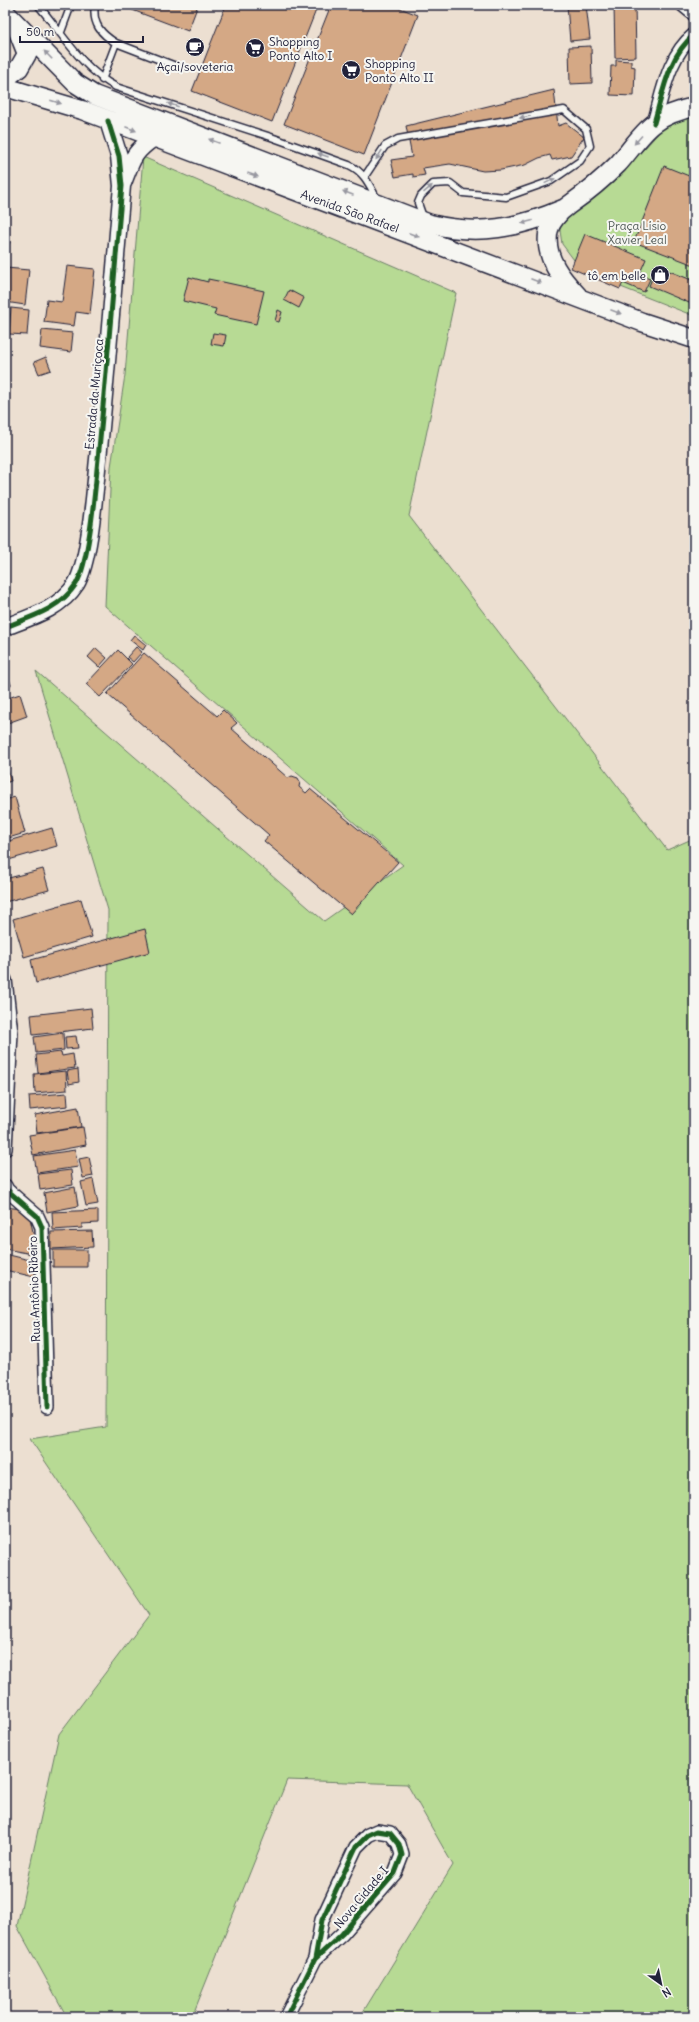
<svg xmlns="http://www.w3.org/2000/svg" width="699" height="2022" font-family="Delius,sans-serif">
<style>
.green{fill:#b7da94;stroke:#6c7e68}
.building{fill:#d4a885;stroke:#22223b}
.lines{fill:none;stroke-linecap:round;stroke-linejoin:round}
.service-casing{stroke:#22223b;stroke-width:9}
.minor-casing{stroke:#22223b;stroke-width:16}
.tertiary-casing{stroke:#22223b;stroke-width:19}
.secondary-casing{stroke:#22223b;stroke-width:21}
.service{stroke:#f6f6f2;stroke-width:6}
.minor{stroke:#f6f6f2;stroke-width:13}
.tertiary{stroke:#f6f6f2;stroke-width:16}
.secondary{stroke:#f6f6f2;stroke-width:18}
.cycleway-casing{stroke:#f6f6f2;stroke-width:8}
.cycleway{stroke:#1b5e20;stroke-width:5}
.oneway{fill:#9797a0}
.labels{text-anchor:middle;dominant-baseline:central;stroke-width:4;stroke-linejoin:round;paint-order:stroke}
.poi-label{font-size:12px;fill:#22223b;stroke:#f6f6f2;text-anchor:start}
.street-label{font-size:12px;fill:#22223b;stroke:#f6f6f2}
.park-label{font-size:12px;fill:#4f5956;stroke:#f6f6f2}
</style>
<rect width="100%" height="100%" fill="#ecdfd1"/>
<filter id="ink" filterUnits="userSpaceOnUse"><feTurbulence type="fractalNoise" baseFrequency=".025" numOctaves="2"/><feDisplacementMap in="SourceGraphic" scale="8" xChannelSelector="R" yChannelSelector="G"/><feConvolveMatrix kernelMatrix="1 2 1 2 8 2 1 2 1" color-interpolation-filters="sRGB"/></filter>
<g filter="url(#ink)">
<path class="green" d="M693 112 694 113V316L583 272 562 244 559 224 645 148 662 129Z
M143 157 456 293 409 516 667 850 694 838V2017H360L453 1865 407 1784 287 1780 192 2017H67L17 1926 59 1734 149 1615 30 1439 106 1427 108 910 36 671 324 921 403 865 105 606 111 467 125 375Z"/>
<path class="building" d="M119 5H198L188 31Z
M226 5H318L272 122 192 91Z
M331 5H392L418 15 364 155 284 124Z
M567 5H586L590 39 570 41Z
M614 5H635L636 57 615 58Z
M591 46 592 83 570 84 569 47Z
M616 60 631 61V66L635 67 634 96 610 95 611 66H616Z
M554 90 558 126 566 123 584 137 571 156 552 160 550 155 539 158 525 165 501 170 483 171 450 164 423 168 425 175 413 177V174L395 177 391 160 412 157 406 126Z
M664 166 694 178V265L634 242Z
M5 234 10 243 5 246Z
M585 234 646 259 639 275 650 279 644 292 623 283 620 289 571 268Z
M67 266 95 269 90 314 76 312 74 326 44 322 47 300 62 302Z
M657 266 694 281V305L649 286Z
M6 268 29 270 25 305 5 302Z
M189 277 208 282V279L223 282 264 291 256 324 214 315 216 309 183 301Z
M289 290 304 298 299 308 284 300Z
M11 308 29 310 27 335 9 334Z
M278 310 282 312 279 322 275 321Z
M42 330 73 333 71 352 40 348Z
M213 333 226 335 224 346 211 344Z
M46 357 51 370 39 374 34 362Z
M134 635 146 645 143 650 130 640Z
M136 647 142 652 133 662 127 657Z
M96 648 107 658 99 667 88 657Z
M118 650 132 664 100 697 86 684Z
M144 653 217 716 223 710 237 723 231 728 288 778 292 776 298 778 300 782 299 787 306 793 310 789 398 862 351 914 264 841 269 835 107 694Z
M5 665 11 685 5 687Z
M20 694 27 716 5 724V699Z
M5 762 11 781 5 783Z
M15 797 25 833 5 839V800Z
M52 828 57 846 5 861V842Z
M43 869 49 890 5 902V879Z
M81 899 92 937 24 957 13 919Z
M145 929 150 952 36 983 31 960Z
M91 1008 93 1028 33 1035 31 1015Z
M63 1033 64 1050 36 1053 34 1037Z
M76 1036 78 1048 66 1049 65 1037Z
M61 1052 62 1056 73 1054 75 1068 38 1073 36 1055Z
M78 1069 79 1082 69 1084 67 1071Z
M66 1071 67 1090 35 1093 34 1074Z
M67 1093 68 1106 30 1110 29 1096Z
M78 1107 81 1127 37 1133 35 1115Z
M83 1127 86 1145 33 1155 29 1135Z
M75 1150 78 1167 37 1173 34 1156Z
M89 1157 93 1176 83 1178 79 1159Z
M71 1170 73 1185 40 1190 38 1174Z
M93 1179 98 1204 86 1206 81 1182Z
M75 1187 78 1206 47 1212 44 1193Z
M5 1207 22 1209 30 1218 38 1255 5 1249Z
M98 1210V1223L82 1224V1228L53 1230 52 1212Z
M92 1231 93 1247 51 1249V1232Z
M53 1250H87V1267H53Z
M5 1254 38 1262 34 1277 5 1270Z"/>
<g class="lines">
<defs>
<path id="service" d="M38 5C62 33 82 69 116 87L271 137 349 165C364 172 369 184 377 199
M95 5C92 24 101 34 116 43L102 80
M61 32 71 5
M116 43 181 68
M365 176 385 146 398 139 564 110 586 129 590 146 580 161 551 181 506 197 463 193 450 183 433 184 421 196 418 203 423 217"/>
<path id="minor" d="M683 5 694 14
M654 123C663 93 668 56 694 35
M5 980 11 1033 5 1149
M5 1186 7 1190 37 1216 42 1227 47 1407
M286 2017 315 1959 322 1920 356 1847 368 1835 377 1831 390 1833 399 1844 402 1855 395 1873 342 1934 315 1959"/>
<path id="tertiary" d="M123 183C132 160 133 152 154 138
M5 627C31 617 60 609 76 584 90 561 95 487 98 459 107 368 114 277 122 186L119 156 108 121"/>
<path id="secondary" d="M5 12 75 83 94 95 430 224C479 236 518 228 563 209
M5 79 19 68 27 54 17 29
M5 87 82 110 642 322 694 339
M578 296C562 279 545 259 548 234 549 223 559 212 569 205 586 193 603 179 618 164 629 152 642 132 655 123 667 114 680 110 694 107"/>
</defs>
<use href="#service" class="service-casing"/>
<use href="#minor" class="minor-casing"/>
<use href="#tertiary" class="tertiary-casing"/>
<use href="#secondary" class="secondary-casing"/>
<use href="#service" class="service"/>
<use href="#minor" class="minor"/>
<use href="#tertiary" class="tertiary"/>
<use href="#secondary" class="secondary"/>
<defs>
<path id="cycleway" d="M654 123C663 93 668 56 694 35
M5 627C31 617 60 609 76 584 90 561 95 487 98 459 107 368 114 277 122 186L119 156 108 121
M5 1186 7 1190 37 1216 42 1227 47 1407
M286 2017 315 1959 322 1920 356 1847 368 1835 377 1831 390 1833 399 1844 402 1855 395 1873 342 1934 315 1959"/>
</defs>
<use href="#cycleway" class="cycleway-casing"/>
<use href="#cycleway" class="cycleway"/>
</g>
<defs><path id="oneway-solid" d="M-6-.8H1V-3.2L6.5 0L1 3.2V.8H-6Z"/></defs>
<g class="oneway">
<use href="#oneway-solid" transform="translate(48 55) rotate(-134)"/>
<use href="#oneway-solid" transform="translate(56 102) rotate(17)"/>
<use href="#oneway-solid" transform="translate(173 105) rotate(-162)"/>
<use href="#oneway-solid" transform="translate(525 117) rotate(170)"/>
<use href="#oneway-solid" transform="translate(131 129) rotate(21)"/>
<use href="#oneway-solid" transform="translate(638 140) rotate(132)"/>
<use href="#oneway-solid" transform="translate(214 141) rotate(-159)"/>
<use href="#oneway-solid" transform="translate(323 155) rotate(-160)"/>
<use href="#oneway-solid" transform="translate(379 155) rotate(123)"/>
<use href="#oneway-solid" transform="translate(253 175) rotate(20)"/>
<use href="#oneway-solid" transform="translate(550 181) rotate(-26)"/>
<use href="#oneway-solid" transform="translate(428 189) rotate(-41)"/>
<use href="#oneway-solid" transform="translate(348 193) rotate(-159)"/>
<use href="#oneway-solid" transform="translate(527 222) rotate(165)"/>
<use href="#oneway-solid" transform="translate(414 235) rotate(21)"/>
<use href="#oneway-solid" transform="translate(536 281) rotate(21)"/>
<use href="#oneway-solid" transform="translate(616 312) rotate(21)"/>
</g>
</g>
<defs>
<symbol id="cafe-disc" viewBox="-11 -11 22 22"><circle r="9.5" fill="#22223b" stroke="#f6f6f2"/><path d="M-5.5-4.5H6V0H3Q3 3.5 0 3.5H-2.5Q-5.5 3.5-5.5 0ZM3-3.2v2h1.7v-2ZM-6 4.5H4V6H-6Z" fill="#fff"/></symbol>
<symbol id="supermarket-disc" viewBox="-11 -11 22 22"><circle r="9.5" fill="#22223b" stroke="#f6f6f2"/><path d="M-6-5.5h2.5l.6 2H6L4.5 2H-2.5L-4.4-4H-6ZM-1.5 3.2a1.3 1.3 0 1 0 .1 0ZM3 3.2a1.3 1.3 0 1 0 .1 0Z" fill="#fff"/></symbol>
<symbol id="shop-disc" viewBox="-11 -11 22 22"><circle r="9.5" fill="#22223b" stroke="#f6f6f2"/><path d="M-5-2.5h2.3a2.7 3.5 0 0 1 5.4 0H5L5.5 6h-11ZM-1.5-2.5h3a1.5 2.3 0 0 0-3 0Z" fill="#fff"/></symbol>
</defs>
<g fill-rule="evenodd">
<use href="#cafe-disc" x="184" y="36" width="22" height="22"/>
<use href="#supermarket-disc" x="244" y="37" width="22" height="22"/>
<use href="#supermarket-disc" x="340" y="59" width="22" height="22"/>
<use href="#shop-disc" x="649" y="264" width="22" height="22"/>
</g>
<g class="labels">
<g class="poi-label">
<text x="269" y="41">Shopping<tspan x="269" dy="14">Ponto Alto I</tspan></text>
<text x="365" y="63">Shopping<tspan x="365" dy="14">Ponto Alto II</tspan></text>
<text x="195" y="66" text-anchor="middle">Açai/soveteria</text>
<text x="646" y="275" text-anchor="end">tô em belle</text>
</g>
<g class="street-label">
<text transform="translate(350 211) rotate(20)">Avenida São Rafael</text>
<text transform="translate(94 394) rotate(-85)">Estrada da Muriçoca</text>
<text transform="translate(34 1289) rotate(-92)">Rua Antônio Ribeiro</text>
<text transform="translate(361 1897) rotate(-50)">Nova Cidade I</text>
</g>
<g class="park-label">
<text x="637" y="225">Praça Lísio<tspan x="637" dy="14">Xavier Leal</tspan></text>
</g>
</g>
<rect width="699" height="2022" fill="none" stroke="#f6f6f2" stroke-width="20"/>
<rect x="10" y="10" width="679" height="2002" fill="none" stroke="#22223b" stroke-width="1.5" filter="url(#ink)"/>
<g transform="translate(661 1984) rotate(147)" stroke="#f6f6f2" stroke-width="3" paint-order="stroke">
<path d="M0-3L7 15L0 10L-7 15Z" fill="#22223b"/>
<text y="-6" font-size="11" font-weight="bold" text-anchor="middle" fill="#22223b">N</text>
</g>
<path d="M20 36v6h123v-6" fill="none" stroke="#22223b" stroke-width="2"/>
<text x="26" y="36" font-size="12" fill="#22223b" stroke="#f6f6f2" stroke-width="3" paint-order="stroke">50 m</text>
</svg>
